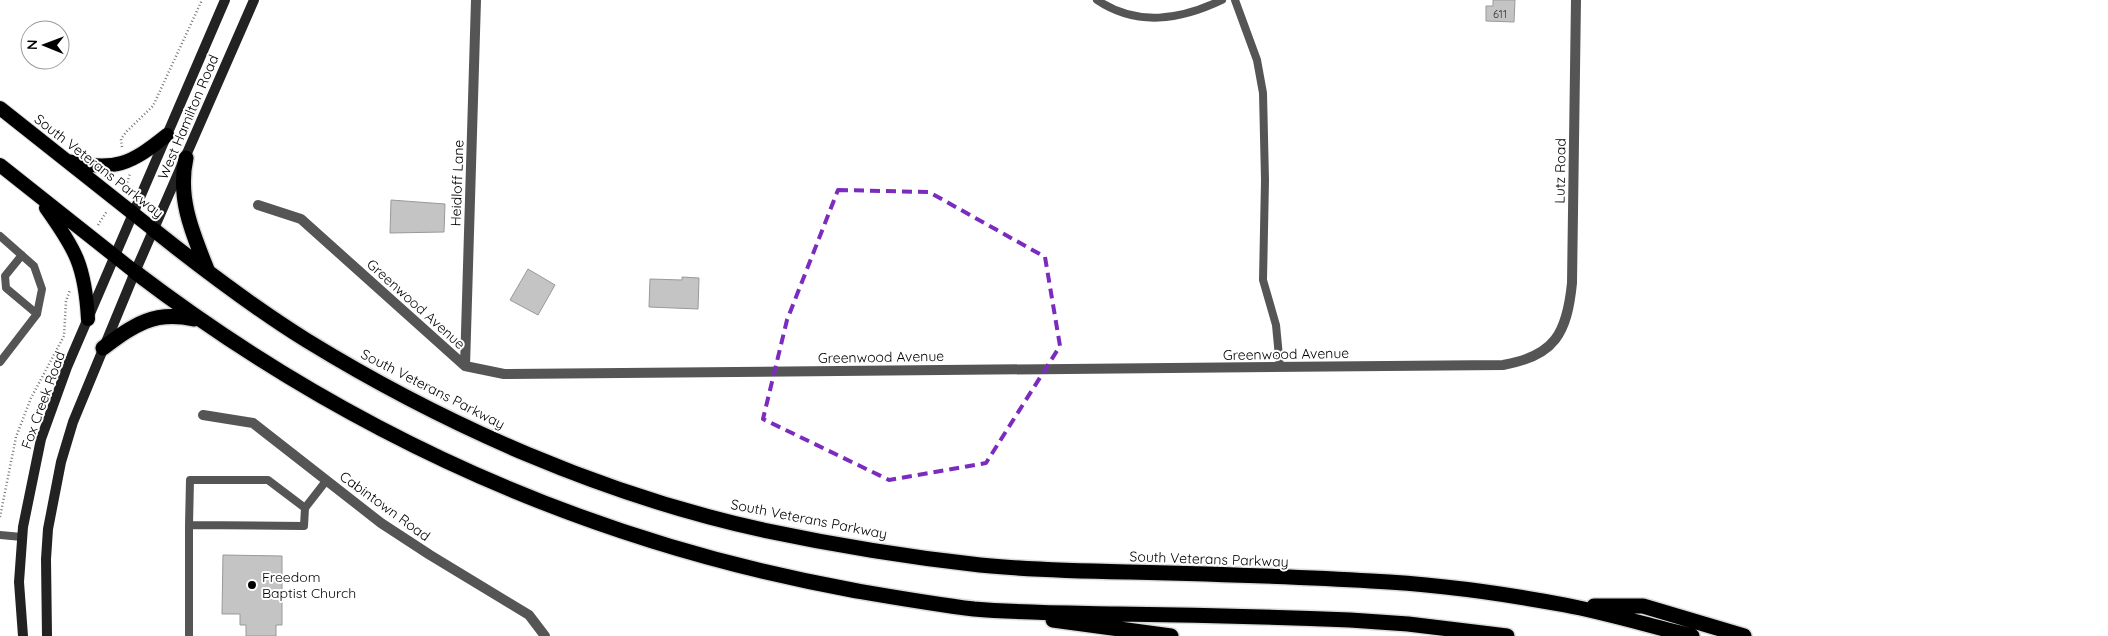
<svg xmlns="http://www.w3.org/2000/svg" width="2108" height="636" font-family="Quicksand,sans-serif">
<style>
.building{fill:#c4c4c4;stroke:#999}
.lines{fill:none;stroke-linecap:round;stroke-linejoin:round}
.trunk-casing{stroke:#dbdbdb;stroke-width:16}
.motorway-casing{stroke:#dbdbdb;stroke-width:18}
.path{stroke:#777;stroke-width:2.5;stroke-dasharray:1 2.5;stroke-linecap:butt}
.service{stroke:#555;stroke-width:8}
.minor{stroke:#555;stroke-width:10}
.secondary{stroke:#222;stroke-width:10}
.trunk{stroke:#000;stroke-width:14}
.motorway{stroke:#000;stroke-width:15}
.marked{fill:none;stroke:#7b2cbf;stroke-width:4;stroke-dasharray:10 6;stroke-linejoin:round}
.poi-dot{fill:#000;stroke:#fff;stroke-width:2}
.labels{text-anchor:middle;dominant-baseline:central;stroke-width:4;stroke-linejoin:round;paint-order:stroke}
.number-label{font-size:11px;fill:#313131}
.street-label{font-size:14px;fill:#000;stroke:#fff}
.poi-label{font-size:14px;fill:#000;stroke:#fff;text-anchor:start}
</style>
<rect width="100%" height="100%" fill="#fff"/>
<path class="building" d="M1493 0H1515L1514 22 1486 21V6H1493Z
M391 200 445 204 444 232 390 233Z
M528 269 555 285 538 315 510 300Z
M682 277 699 278 698 309 649 307 650 279 682 280Z
M223 555 282 556V625H276V636H246V625H240V614H222Z"/>
<g class="lines">
<defs>
<path id="trunk" d="M0 108 154 230
M68 161C115 172 131 164 167 135
M0 165 135 272
M46 208C76 250 85 266 88 319"/>
<path id="motorway" d="M186 158C177 199 193 234 208 272
M154 230C203 269 253 307 306 340 446 426 603 495 763 530 834 545 908 557 980 565 1029 570 1078 571 1127 572 1208 574 1290 576 1371 581 1436 584 1501 593 1565 605 1608 613 1650 626 1692 636
M135 272C348 434 589 542 852 590 893 597 933 604 974 609 1021 613 1069 613 1117 614 1195 615 1272 617 1350 620L1408 624 1507 636
M103 348C134 325 154 310 194 319
M1594 606H1643L1744 636
M1053 620 1171 636"/>
</defs>
<use href="#trunk" class="trunk-casing"/>
<use href="#motorway" class="motorway-casing"/>
<path class="path" d="M122 147 121 139 126 132 153 106 202 0
M125 189 130 174
M98 225 107 211
M0 517 16 437 31 398 64 336 66 301 70 290"/>
<path class="service" d="M1097 0C1137 27 1180 20 1222 0
M1235 0 1257 60 1263 93 1265 180 1263 280 1276 325 1280 367
M0 236 34 266 42 289 37 314 0 362
M22 255 5 276 6 288 37 314
M189 525 190 480H268L305 508
M0 535 22 537
M189 636V525L304 526 305 508 326 481"/>
<path class="minor" d="M258 205 301 219 465 366 504 374 1503 365C1555 356 1567 333 1572 283L1576 0
M465 366 476 0
M203 415 253 423 381 523 430 555 529 615 545 636"/>
<path class="secondary" d="M23 636 19 582 23 527 41 439 67 367 225 0
M47 636 46 559 48 529 61 462 73 422 135 272 254 0"/>
<use href="#trunk" class="trunk"/>
<use href="#motorway" class="motorway"/>
</g>
<path class="marked" d="M838 190 929 192 1045 257 1060 346 986 463 889 480 763 419 787 320Z"/>
<circle class="poi-dot" cx="252" cy="585" r="5"/>
<g class="labels">
<g class="number-label">
<text x="1500" y="14">611</text>
</g>
<g class="street-label">
<text transform="translate(188 117) rotate(-67)">West Hamilton Road</text>
<text transform="translate(99 166) rotate(38)">South Veterans Parkway</text>
<text transform="translate(1560 171) rotate(-89)">Lutz Road</text>
<text transform="translate(457 183) rotate(-88)">Heidloff Lane</text>
<text transform="translate(416 304) rotate(42)">Greenwood Avenue</text>
<text transform="translate(1286 354) rotate(-1)">Greenwood Avenue</text>
<text transform="translate(881 357) rotate(-1)">Greenwood Avenue</text>
<text transform="translate(433 389) rotate(27)">South Veterans Parkway</text>
<text transform="translate(43 400) rotate(-70)">Fox Creek Road</text>
<text transform="translate(385 506) rotate(36)">Cabintown Road</text>
<text transform="translate(809 519) rotate(11)">South Veterans Parkway</text>
<text transform="translate(1209 559) rotate(2)">South Veterans Parkway</text>
</g>
<g class="poi-label">
<text x="262" y="577">Freedom<tspan x="262" dy="16">Baptist Church</tspan></text>
</g>
</g>
<g transform="translate(45 45) rotate(271)"><circle r="24" fill="#ffffff" stroke="#999999"/>
<path d="M0-4L9 19L0 12L-9 19Z" fill="#000000"/>
<text y="-8" font-size="14" font-weight="bold" text-anchor="middle" fill="#000000">N</text>
</g>
</svg>
